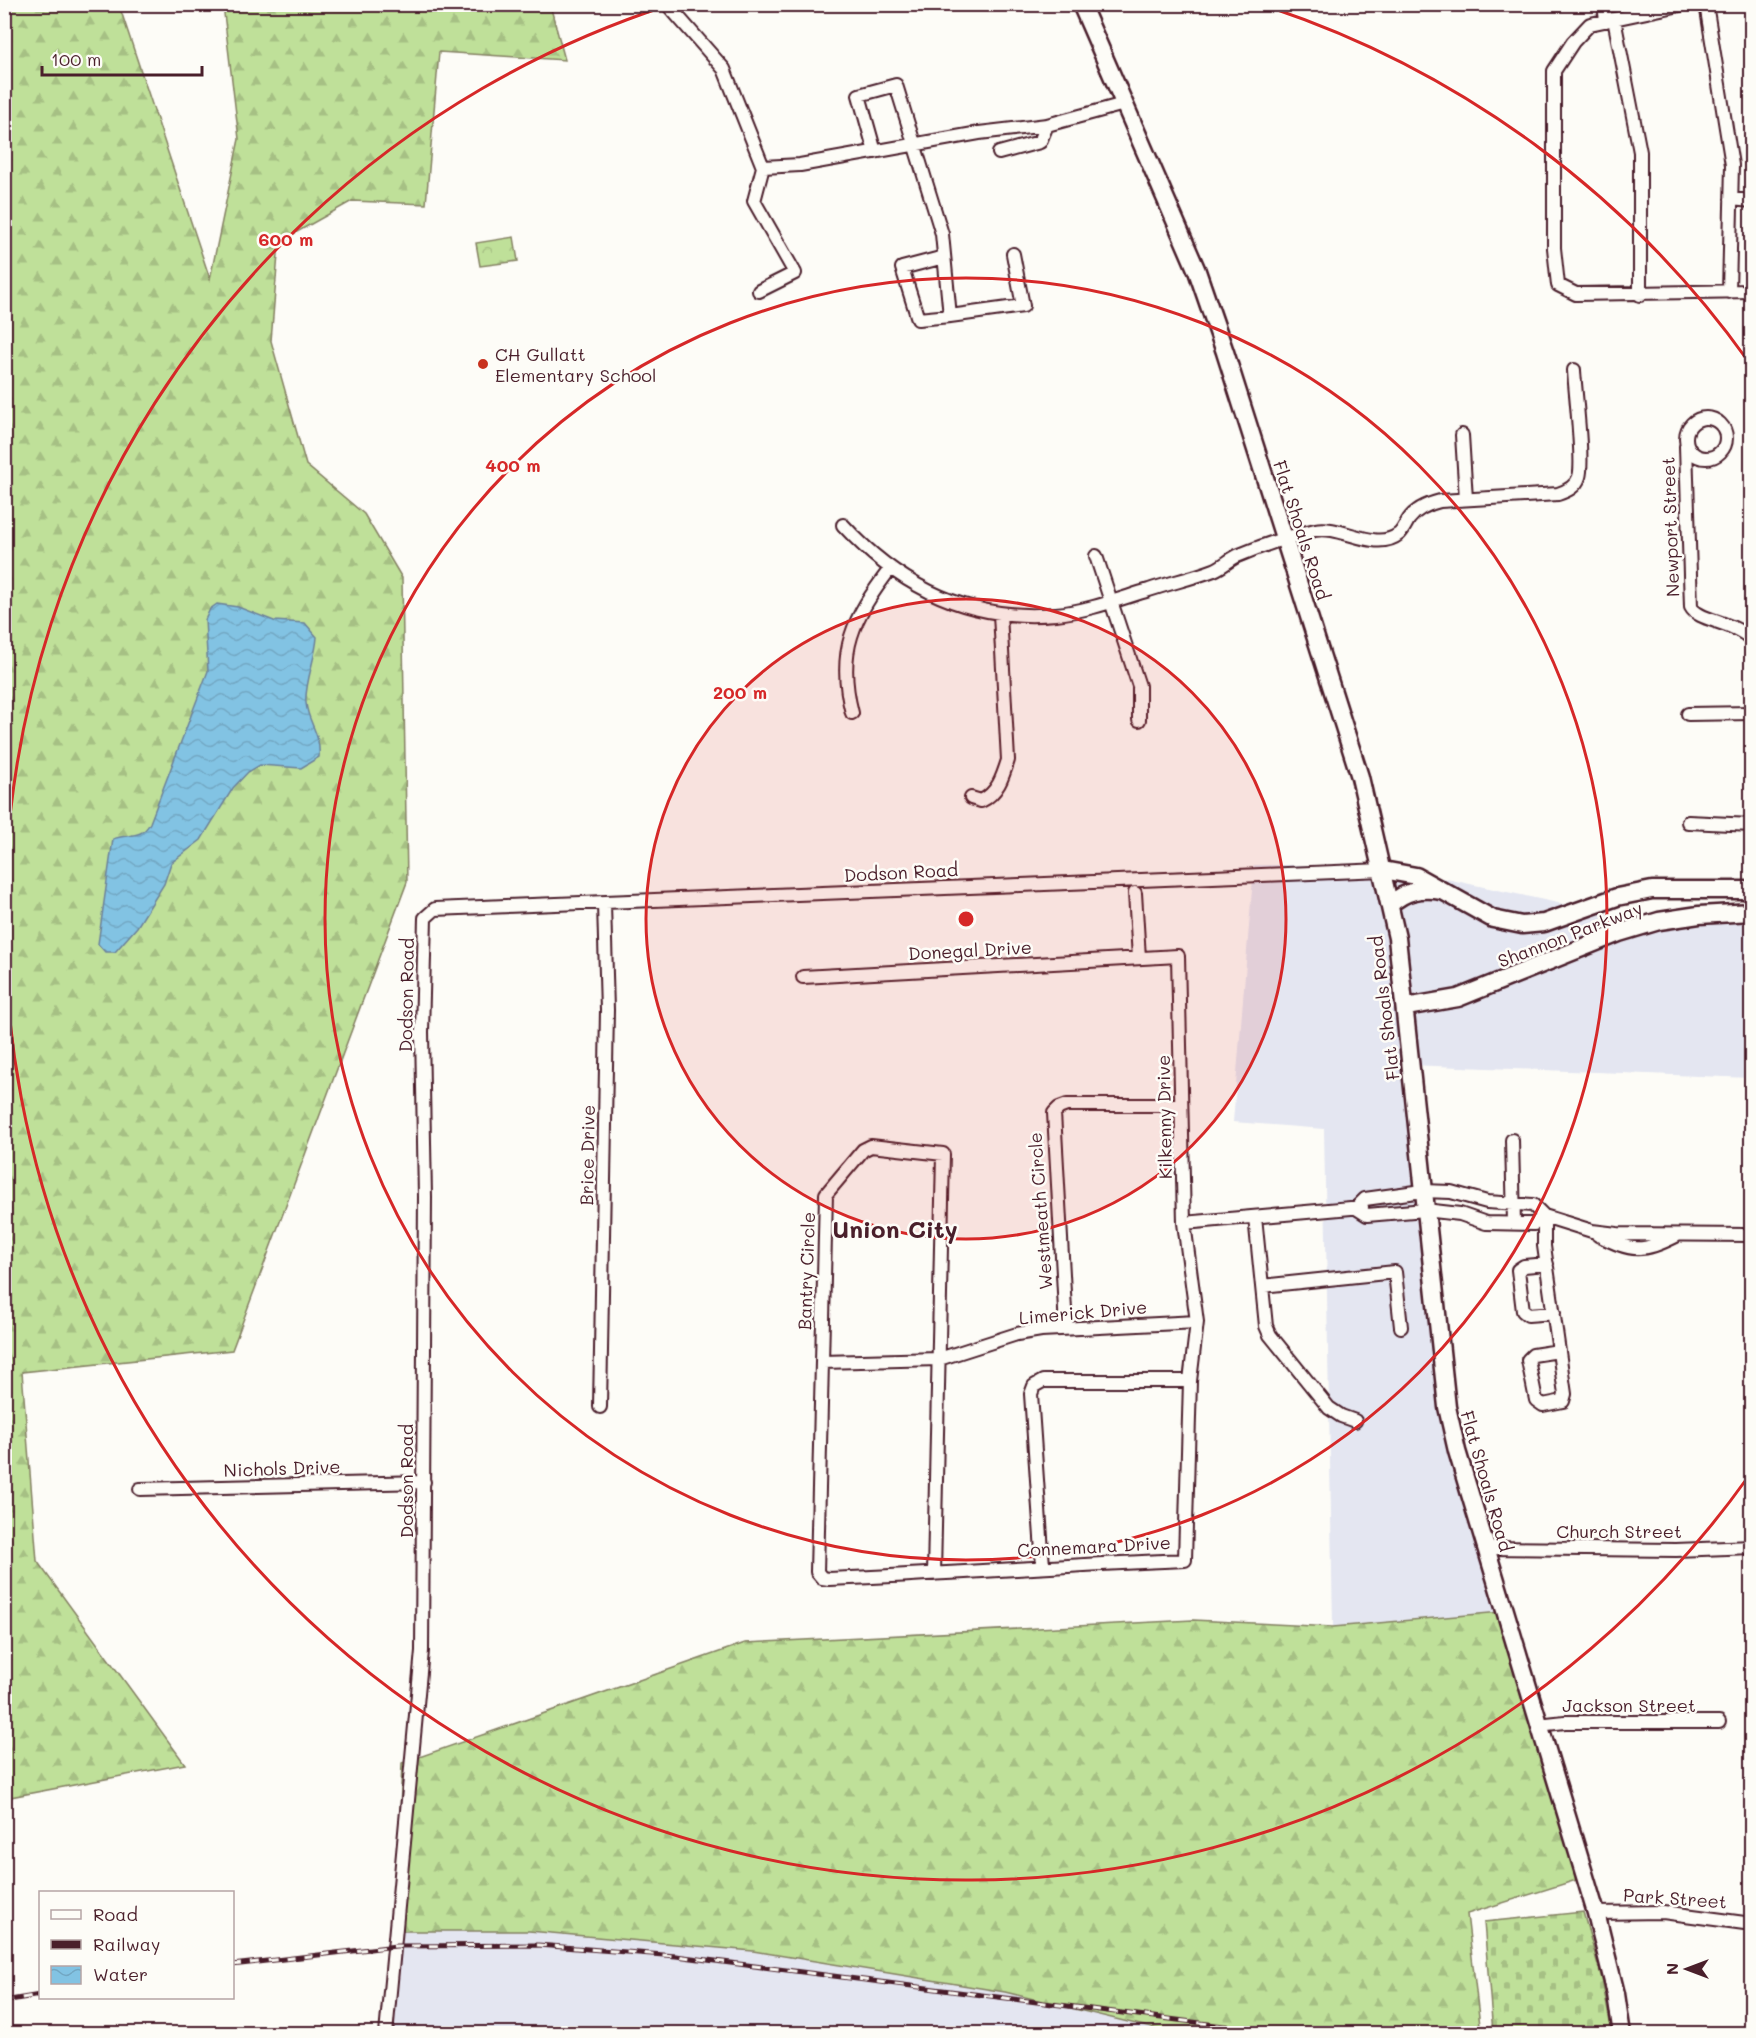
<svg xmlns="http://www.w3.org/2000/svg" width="1756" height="2038" font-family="Mali,sans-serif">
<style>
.built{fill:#e4e6f1}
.forest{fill:url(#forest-firs);stroke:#848062;stroke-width:1.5}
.cemetery{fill:url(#cemetery-stones);stroke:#848062;stroke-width:1.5}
.park{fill:url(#park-crowns);stroke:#848062;stroke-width:1.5}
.water{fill:url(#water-waves);stroke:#6c8199;stroke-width:1.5}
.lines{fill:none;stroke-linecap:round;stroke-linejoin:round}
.street-casing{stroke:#4a1f2b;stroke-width:16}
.secondary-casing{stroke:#4a1f2b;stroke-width:21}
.street{stroke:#fdfcf7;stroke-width:12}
.secondary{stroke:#fdfcf7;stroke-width:16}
.rail-casing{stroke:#4a1f2b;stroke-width:5}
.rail{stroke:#fdfcf7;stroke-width:3;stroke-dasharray:9;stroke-linecap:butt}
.ring{fill:none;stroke:#d62828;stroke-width:3}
.poi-dot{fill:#c8321e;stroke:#fdfcf7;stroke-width:2}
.labels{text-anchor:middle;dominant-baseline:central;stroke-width:5;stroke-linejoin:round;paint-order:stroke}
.poi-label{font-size:18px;fill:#4a1f2b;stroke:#fdfcf7;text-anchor:start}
.street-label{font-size:18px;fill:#4a1f2b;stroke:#fdfcf7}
.district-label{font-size:24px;font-weight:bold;fill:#4a1f2b;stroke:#fdfcf7}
.centre{fill:#d62828;stroke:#fdfcf7;stroke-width:3}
.ring-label{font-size:18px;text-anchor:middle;font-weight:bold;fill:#d62828;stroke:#fdfcf7;stroke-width:5;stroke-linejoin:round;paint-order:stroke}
</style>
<defs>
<pattern id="forest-firs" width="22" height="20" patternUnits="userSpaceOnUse" patternTransform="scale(1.5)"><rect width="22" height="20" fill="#bfe099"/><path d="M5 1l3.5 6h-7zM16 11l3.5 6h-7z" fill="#a6c084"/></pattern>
<pattern id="cemetery-stones" width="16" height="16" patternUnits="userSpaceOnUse" patternTransform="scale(1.5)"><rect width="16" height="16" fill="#bfe099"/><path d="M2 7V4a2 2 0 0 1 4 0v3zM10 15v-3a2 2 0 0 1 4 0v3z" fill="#a6c084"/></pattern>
<pattern id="park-crowns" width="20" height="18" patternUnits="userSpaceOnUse" patternTransform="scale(1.5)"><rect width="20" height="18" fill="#bfe099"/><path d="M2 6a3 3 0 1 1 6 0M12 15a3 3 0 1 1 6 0" fill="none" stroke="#a6c084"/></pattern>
<pattern id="water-waves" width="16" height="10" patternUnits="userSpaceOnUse" patternTransform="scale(1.5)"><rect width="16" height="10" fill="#82c3e3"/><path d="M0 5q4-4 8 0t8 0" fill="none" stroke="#72a7c3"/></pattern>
</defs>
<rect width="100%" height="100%" fill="#fdfcf7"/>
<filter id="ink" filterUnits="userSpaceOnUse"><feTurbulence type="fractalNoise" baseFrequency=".0167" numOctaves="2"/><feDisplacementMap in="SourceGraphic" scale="12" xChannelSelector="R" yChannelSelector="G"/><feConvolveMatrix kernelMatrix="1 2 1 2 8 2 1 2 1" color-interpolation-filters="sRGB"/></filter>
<g filter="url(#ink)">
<path class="built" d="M1254 865H1381L1633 919 1751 912V1078L1409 1065 1444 1409 1501 1612 1333 1627 1324 1129 1233 1122Z
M395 1931H529L753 1951 1005 1992 1173 2033 383 2034Z"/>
<path class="forest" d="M5 5H119L210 279 239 139 223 5H550L565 60 439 52 426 204 352 201 279 242 271 341 306 465 364 514 402 578 407 882 232 1350 22 1372 37 1561 185 1764 5 1798Z
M1501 1612 1586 1877 1467 1914 1481 2034 1173 2033 1005 1992 753 1951 529 1931H395L402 1763 745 1643 1193 1620 1333 1627Z"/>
<path class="cemetery" d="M1583 1912 1602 1979 1612 2033H1493L1484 1922Z"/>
<path class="park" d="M514 237 518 261 480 266 476 243Z"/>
<path class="water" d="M217 604 238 607 274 621 305 623 317 637C316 657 304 685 306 703 308 723 321 733 319 757L301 768 260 765 248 772 233 788 201 840 171 863 164 884 137 927 115 952H105L98 944 113 839C128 833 141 840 150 823L208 671 205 620 210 609Z"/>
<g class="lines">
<defs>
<path id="street" d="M667 4 724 69 763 167 800 165 979 133 1047 125 1124 104
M1604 4 1606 21
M1685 4 1590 24 1573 42 1554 71V248L1558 285 1576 294 1752 291
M1706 4 1732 165 1729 292
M1614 19 1640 152V295
M875 152 859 95 896 85 942 234 950 316 1023 306 1013 254
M999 153 1040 142 1047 125
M1731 199 1752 201
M944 257 902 268 918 319 950 316
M759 291 795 273 754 201 763 167
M1686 438a20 20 0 1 1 40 0a20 20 0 1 1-40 0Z
M1462 435 1466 499
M1686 446 1691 607C1698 621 1733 621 1752 640
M843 525C900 587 970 622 1056 614 1088 611 1119 599 1149 590 1170 583 1193 578 1214 570 1222 567 1229 560 1237 556 1261 546 1290 536 1315 530 1341 524 1375 553 1399 534 1403 531 1406 523 1409 519 1416 509 1428 504 1440 501L1558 494C1567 491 1576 487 1579 477 1584 462 1575 391 1574 370
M1096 556 1139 686V720
M852 713C836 651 853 618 890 569
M1688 714 1752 713
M971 798 981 801C998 793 1003 776 1008 760L1000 614
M1688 822 1752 825
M1135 893 1139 958
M803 977 1178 956 1184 1223 1197 1322 1190 1381 1185 1560C1066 1565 948 1574 829 1579L822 1578 817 1572 826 1194 863 1150 871 1146 943 1154 934 1574
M1512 1140 1514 1223
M1423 1191 1451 1192 1487 1202 1533 1205 1544 1216 1534 1224 1486 1223 1460 1214 1425 1210 1367 1215 1356 1208 1365 1199Z
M1255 1217 1266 1326 1270 1335 1329 1408 1341 1416 1355 1421
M1184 1223 1362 1207
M1598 1235C1632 1252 1642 1253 1676 1236
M1547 1264 1524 1266 1518 1270 1523 1311 1528 1315 1554 1313
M1262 1286 1395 1272 1401 1327
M1066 1328 1054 1113 1059 1108 1067 1105H1181
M1559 1351 1533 1355 1528 1360 1536 1400 1543 1405 1563 1401 1565 1394 1544 1246V1216L1592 1231 1617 1234 1752 1235
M822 1362 939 1359 1017 1334 1041 1330 1197 1322
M600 1407 607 1010 604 904
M140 1489 424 1482
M1486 1548 1676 1550 1752 1547
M1043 1566 1031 1394 1034 1386 1043 1381H1190
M1538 1725 1565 1722H1719
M1596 1913 1663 1912 1752 1924
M386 2034 422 1651 425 1197 422 1032 425 918 435 909 1383 870"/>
<path id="secondary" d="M1081 4 1197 271 1225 352 1360 777 1397 938 1447 1407 1457 1451 1596 1913 1616 1994 1622 2034
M1383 870 1416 876 1493 919 1522 925 1544 923 1617 897 1652 890H1752
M1390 905C1405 890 1422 888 1442 891
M1406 1007 1458 998 1619 933 1659 921 1699 915 1752 912"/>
</defs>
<use href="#street" class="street-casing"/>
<use href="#secondary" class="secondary-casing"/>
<use href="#street" class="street"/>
<use href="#secondary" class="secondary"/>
<defs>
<path id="rail" d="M232 1965 396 1946 538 1945 676 1956 1287 2034
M4 2001 40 1995"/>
</defs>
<use href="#rail" class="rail-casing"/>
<use href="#rail" class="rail"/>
</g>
</g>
<circle cx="966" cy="919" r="320" fill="#d62828" fill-opacity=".12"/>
<g class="ring">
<circle cx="966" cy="919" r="320"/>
<circle cx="966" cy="919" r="641"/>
<path d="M1748 1477A961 961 0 1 1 669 5M1263 5A961 961 0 0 1 1748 361"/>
</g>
<circle class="poi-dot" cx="483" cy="364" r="6"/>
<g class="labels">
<g class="poi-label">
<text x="495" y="354">CH Gullatt<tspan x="495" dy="21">Elementary School</tspan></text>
</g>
<g class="street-label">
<text transform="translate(1670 527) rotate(-92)">Newport Street</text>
<text transform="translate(1302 530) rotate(72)">Flat Shoals Road</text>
<text transform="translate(901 872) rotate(-3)">Dodson Road</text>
<text transform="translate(1570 934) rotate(-21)">Shannon Parkway</text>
<text transform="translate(970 950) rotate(-3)">Donegal Drive</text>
<text transform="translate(406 995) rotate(-89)">Dodson Road</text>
<text transform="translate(1384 1008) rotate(-97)">Flat Shoals Road</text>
<text transform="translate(1164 1117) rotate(-91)">Kilkenny Drive</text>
<text transform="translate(587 1155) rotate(-89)">Brice Drive</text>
<text transform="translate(1040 1211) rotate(-94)">Westmeath Circle</text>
<text transform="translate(806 1271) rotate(-88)">Bantry Circle</text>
<text transform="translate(1083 1312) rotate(-5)">Limerick Drive</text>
<text transform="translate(282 1468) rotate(-2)">Nichols Drive</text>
<text transform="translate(406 1481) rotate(-90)">Dodson Road</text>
<text transform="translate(1487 1481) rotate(74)">Flat Shoals Road</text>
<text x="1619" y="1531">Church Street</text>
<text transform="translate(1094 1546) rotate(-3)">Connemara Drive</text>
<text x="1629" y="1705">Jackson Street</text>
<text transform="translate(1675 1898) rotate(4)">Park Street</text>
</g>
<g class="district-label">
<text x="895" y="1228">Union City</text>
</g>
</g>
<circle cx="966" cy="919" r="9" class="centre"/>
<g class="ring-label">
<text x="286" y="246">600 m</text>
<text x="513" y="472">400 m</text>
<text x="740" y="699">200 m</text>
</g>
<rect width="1756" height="2038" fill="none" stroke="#fdfcf7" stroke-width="24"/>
<rect x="12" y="12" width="1732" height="2014" fill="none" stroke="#4a1f2b" stroke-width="2" filter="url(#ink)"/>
<rect x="39" y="1891" width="195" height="108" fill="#fdfcf7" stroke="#b5a4a5" stroke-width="1.5"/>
<rect x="51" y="1910" width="30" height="9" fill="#fdfcf7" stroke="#b5a4a5" stroke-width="1.5"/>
<text x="93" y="1921" font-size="18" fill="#4a1f2b">Road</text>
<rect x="51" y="1940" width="30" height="9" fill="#4a1f2b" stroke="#b5a4a5" stroke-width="1.5"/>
<text x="93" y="1951" font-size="18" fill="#4a1f2b">Railway</text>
<rect x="51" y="1966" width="30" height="18" fill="url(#water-waves)" stroke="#b5a4a5" stroke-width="1.5"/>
<text x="93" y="1981" font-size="18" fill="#4a1f2b">Water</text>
<g transform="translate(1687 1969) rotate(270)" stroke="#fdfcf7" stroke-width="4.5" paint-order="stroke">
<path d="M0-4.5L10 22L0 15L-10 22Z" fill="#4a1f2b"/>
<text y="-9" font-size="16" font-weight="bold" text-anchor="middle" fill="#4a1f2b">N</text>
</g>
<path d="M42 66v9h160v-9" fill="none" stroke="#4a1f2b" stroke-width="3"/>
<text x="51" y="66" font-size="18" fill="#4a1f2b" stroke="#fdfcf7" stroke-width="4.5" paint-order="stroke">100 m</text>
</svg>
